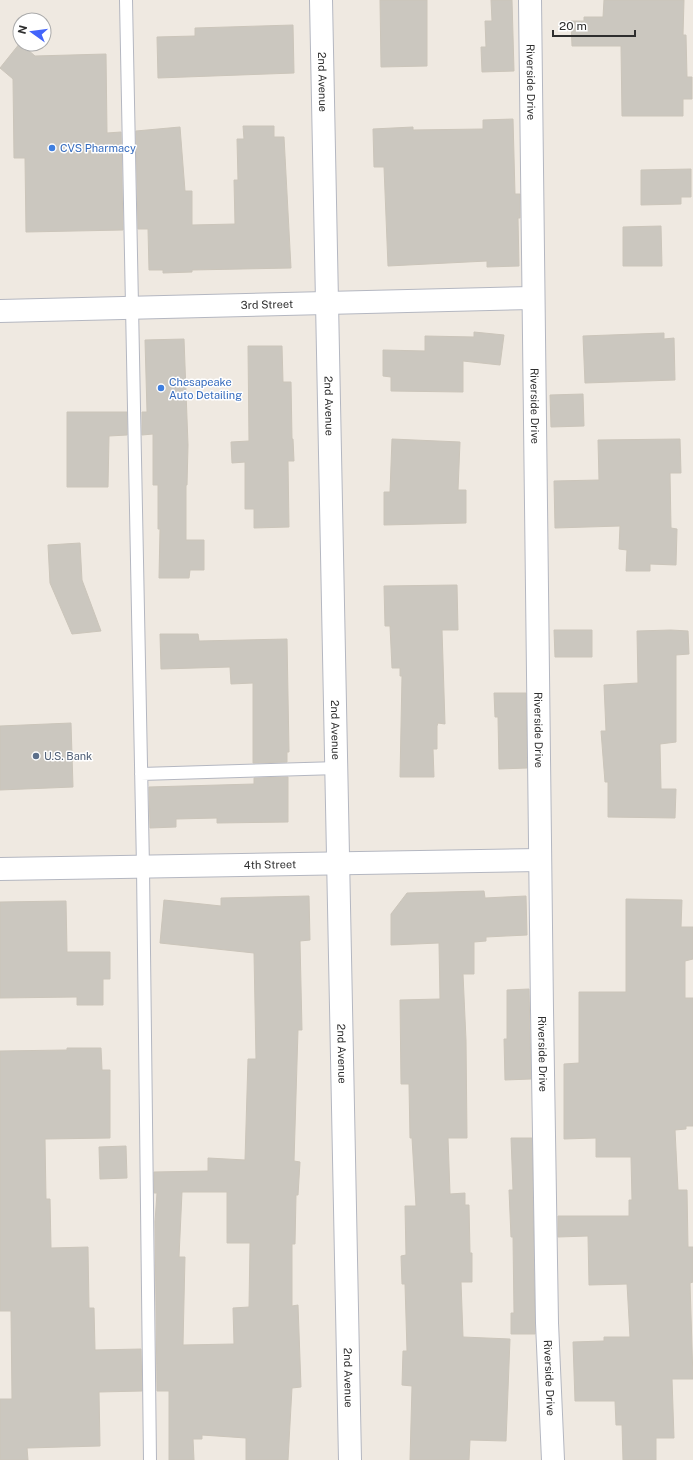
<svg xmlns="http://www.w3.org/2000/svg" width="693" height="1460" font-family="'Public Sans',sans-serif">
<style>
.building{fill:#cbc7bf;stroke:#cbc5ba;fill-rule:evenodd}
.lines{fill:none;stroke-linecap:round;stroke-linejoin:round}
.service-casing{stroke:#b4b7c1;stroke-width:14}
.minor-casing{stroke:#b4b7c1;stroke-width:24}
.service{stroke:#fff;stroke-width:12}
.minor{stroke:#fff;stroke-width:22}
.shop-dot{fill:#3f7fe0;stroke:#fff;stroke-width:1.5}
.service-dot{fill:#5c6f8a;stroke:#fff;stroke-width:1.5}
.labels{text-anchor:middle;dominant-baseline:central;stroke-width:3;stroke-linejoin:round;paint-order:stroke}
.street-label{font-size:11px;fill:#2e2e2e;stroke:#fff}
.shop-label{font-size:11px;fill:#366cbe;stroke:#fff;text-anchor:start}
.service-label{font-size:11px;fill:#4e5e75;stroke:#fff;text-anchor:start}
</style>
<rect width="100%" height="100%" fill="#efe9e1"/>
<path class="building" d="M380 0H427V66L381 67Z
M491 0H512L514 71 482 72 481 47H486L485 21H492Z
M604 0H684L683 35H686L687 77H692V99H683V116H622L621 46H572L571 21H584V17H603Z
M293 25 294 73 158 78 157 37 195 36V28Z
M20 43 35 56 106 54 107 133 121 132 123 230 26 232 25 158H14L13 79 0 68Z
M513 119 515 194H520V218H518L519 266 487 267V261L388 266 384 167H374L373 129 413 127V130L483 129V120Z
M243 126H274V137H284L291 268 192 270V272L163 273V270H149L148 229H138L136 131 180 127 185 191H192V225L235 224 234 180H238L237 139H244Z
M691 169V197H681V204L641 205V170Z
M661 226 662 266H623V227Z
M474 332 504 335 500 365 463 361V392L391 391V377L383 376V350L425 351V336L474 337Z
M664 333V339L674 338 675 380 585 383 583 336Z
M184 339 188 445 187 485H186V540H204V570H190L189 578H159L160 529H158V485H153V434L142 435V412H147L145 340Z
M248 346H282L283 382H291L292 439H293L294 461H288L289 527 254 528V509H245V462L232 463 231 442 249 441Z
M583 394 584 426 551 427 550 395Z
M67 412H127V435L109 436 108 487H67Z
M392 439 460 442 458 490H466V523L384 525V492H390Z
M680 439 681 473H670L671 528 677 529 676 565 650 564V571H626L627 550 619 549 620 526 555 528 554 481 599 480 598 440Z
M80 543 82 580 101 631 72 634 50 583 48 545Z
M457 585 458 630H442L445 724 438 723 437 726V749H433L434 777H400L402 676H400V668H392L390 626H385L384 586Z
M554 630H592V657H555Z
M671 630 688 631 689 654 676 655V742L660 744 661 789H676L675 818 608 817V782H605L601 731H606L604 685 638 683 637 631Z
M160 634H198L199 641 287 639 289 752H287V762L253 763V683L231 684 230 667 161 669Z
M494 693H526L527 768 499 769 498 717H495Z
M71 723 73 787 0 790V726Z
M288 777V822L217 823V818L176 819V827L150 828 149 787 254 784V778Z
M484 891 485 898 526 896 527 935 486 937V941L474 942V974H463L466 1040 467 1138H448L450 1194 465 1193V1205H469L470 1253H472V1282H461L463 1337 510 1339 506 1441 470 1440 469 1460H410L412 1386 402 1385 403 1351H407L405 1284H402L401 1256 406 1255 405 1206H416L412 1138H410L409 1084H401L400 1000 440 999 439 943 391 945V914L407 893Z
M309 896 310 940 300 941 302 1030H298L294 1161 300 1162 298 1195H296L295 1244H292V1306L298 1305 301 1387 292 1388 288 1460H246V1438L202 1435V1439H193L194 1460H169V1391H157L155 1222 157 1193H154V1172L208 1171V1158L245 1160 248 1059H256L254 953 160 943 164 900 221 906V898ZM182 1192H227V1243H250L249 1307 233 1308 234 1344 183 1345 185 1257H179Z
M626 899 682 900 681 927H693V959L685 961V998H693V1126H686V1129L675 1130 678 1190H687L688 1247H693V1282L690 1283 693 1379H672L674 1438H656V1460H623L622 1425H616L615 1401H575L573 1342 604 1341V1337H630L627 1284 589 1285 588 1236 558 1237V1216H629V1200H632L631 1157H596V1138L564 1139V1064L579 1063V992H626Z
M66 901 67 952H110V979H103V1005H77V997L0 998V902Z
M529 989 531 1079 505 1080 504 1039H507V990Z
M67 1048H101L102 1070H110V1138L45 1139 46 1199H50L51 1248 88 1247 89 1308H94L95 1350 141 1349 142 1391 99 1392 100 1446 27 1448 28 1460H0V1399H12L11 1311H0V1051L67 1050Z
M511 1138H532L535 1334H511V1313H514L513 1237H511L509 1190H513Z
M126 1146 127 1178 100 1179 99 1147Z"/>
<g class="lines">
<defs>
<path id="service" d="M126 0 143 867 150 1460
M141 774 338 768"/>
<g id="minor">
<path id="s1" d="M321 0 350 1460"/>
<path id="s2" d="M530 0 542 1010 547 1323 553 1460"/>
<path id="s3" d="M0 311 533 298"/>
<path id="s4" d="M0 869 540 860"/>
</g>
</defs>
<use href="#service" class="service-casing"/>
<use href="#minor" class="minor-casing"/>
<use href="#service" class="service"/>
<use href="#minor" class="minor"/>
</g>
<g class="shop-dot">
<circle cx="52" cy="148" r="4"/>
<circle cx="161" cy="388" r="4"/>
</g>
<circle class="service-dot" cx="36" cy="756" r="4"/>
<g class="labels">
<g class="street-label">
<text stroke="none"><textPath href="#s1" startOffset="82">2nd Avenue</textPath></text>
<text stroke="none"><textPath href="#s2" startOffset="82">Riverside Drive</textPath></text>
<text stroke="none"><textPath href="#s3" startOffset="267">3rd Street</textPath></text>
<text stroke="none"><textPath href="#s1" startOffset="406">2nd Avenue</textPath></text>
<text stroke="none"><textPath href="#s2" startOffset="406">Riverside Drive</textPath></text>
<text stroke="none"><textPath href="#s1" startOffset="730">2nd Avenue</textPath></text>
<text stroke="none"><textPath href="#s2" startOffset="730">Riverside Drive</textPath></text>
<text stroke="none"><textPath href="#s4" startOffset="270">4th Street</textPath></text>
<text stroke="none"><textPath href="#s1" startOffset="1054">2nd Avenue</textPath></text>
<text stroke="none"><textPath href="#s2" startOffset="1054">Riverside Drive</textPath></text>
<text stroke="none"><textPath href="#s1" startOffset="1378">2nd Avenue</textPath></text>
<text stroke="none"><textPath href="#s2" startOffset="1378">Riverside Drive</textPath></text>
</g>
<g class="shop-label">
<text x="60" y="148">CVS Pharmacy</text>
<text x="169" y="382">Chesapeake<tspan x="169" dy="13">Auto Detailing</tspan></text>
</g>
<g class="service-label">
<text x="44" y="756">U.S. Bank</text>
</g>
</g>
<g transform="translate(32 32) rotate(284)"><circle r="19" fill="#ffffff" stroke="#ababab"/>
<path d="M0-3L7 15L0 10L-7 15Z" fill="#4264fb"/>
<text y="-6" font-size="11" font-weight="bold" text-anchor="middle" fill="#2e2e2e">N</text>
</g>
<path d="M553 30v6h82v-6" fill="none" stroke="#2e2e2e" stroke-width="2"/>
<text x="559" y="30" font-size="12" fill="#2e2e2e" stroke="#ffffff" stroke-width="3" paint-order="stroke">20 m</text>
</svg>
